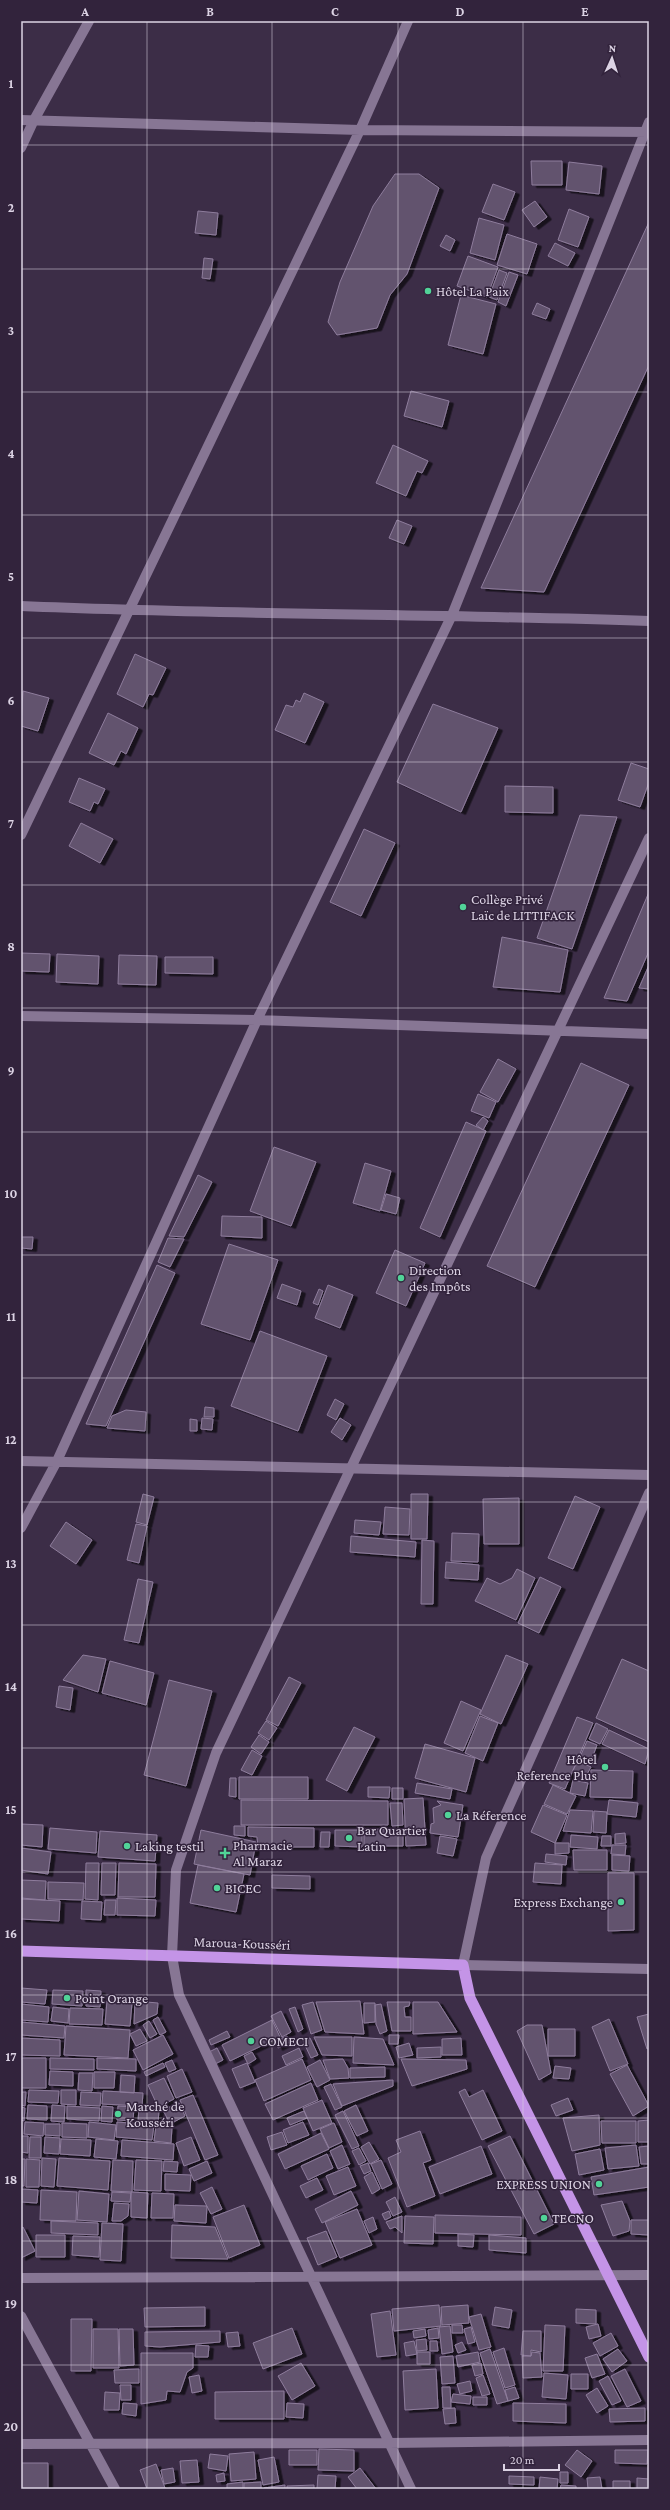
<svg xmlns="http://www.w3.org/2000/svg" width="670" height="2510" font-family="'Crimson Pro',serif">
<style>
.building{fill:#62526e;stroke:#8e7d9c;filter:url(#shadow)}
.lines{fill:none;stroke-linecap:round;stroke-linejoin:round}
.minor{stroke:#877694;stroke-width:10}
.tertiary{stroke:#877694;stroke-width:10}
.trunk{stroke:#c494e7;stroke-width:11}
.grid{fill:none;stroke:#dcd3e4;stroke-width:1;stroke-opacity:0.55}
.poi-dot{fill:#51d398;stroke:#32233c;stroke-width:1.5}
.labels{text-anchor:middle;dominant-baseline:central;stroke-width:3;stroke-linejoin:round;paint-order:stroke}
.poi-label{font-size:14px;fill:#dcd3e4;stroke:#32233c;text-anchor:start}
.street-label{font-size:14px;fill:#dcd3e4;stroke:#32233c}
.neatline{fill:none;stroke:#dcd3e4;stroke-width:1.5}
.grid-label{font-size:13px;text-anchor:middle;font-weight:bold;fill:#dcd3e4}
</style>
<defs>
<filter id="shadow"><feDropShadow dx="4.5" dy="2.5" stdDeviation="0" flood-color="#0009"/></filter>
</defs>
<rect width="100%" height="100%" fill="#3c2d47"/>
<path class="building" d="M531 161H562V185H532Z
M569 162 602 166 599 194 566 190Z
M395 174H419L439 188 407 274 390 295 377 328 337 335 328 322 340 282 373 206Z
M493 184 515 192 504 220 482 212Z
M535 201 547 217 534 227 522 210Z
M569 209 589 217 578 247 558 240Z
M198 211 218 213 216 235 195 233Z
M479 218 504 225 495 260 470 253Z
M649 222V365L544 592 481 588Z
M507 234 537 244 527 274 497 265Z
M446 235 455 240 450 251 440 246Z
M555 243 575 253 568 266 548 256Z
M468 256 498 267 487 297 457 286Z
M204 258 213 259 210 279 202 278Z
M499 270 507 273 497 300 489 297Z
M509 272 518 275 506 306 498 302Z
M461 295 496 304 483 354 448 345Z
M537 303 550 309 546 319 532 314Z
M411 391 449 401 442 427 404 416Z
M393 445 428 461 422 473 417 471 406 496 376 483Z
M397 520 412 526 404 544 389 538Z
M135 654 166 668 153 695 149 694 143 707 117 694Z
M23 691 49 698 38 731 21 726Z
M304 693 324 702 305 743 275 730 286 705 293 707 296 700 300 702Z
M433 704 498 728 461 812 397 782Z
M108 713 138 728 126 754 121 751 114 765 89 753Z
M631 763 649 769V782L640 807 618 800Z
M79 778 105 789 98 804 94 802 90 811 69 802Z
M505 786 553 787V813L505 812Z
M580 815 617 817 572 949 537 938Z
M81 823 113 839 100 863 69 846Z
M364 829 395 843 361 916 330 902Z
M649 892V951L627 1001 604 998Z
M502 937 568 950 560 992 493 987Z
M21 953 50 954 49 972 21 971Z
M57 954 99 956 98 984 56 982Z
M119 955 157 956 156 985 118 984Z
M165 957H213V974L165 973Z
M649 965V989L639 988Z
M498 1059 516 1069 498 1102 480 1092Z
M581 1063 629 1085 535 1287 487 1266Z
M478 1094 496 1102 489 1118 471 1111Z
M483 1117 488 1121 483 1130 476 1125Z
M466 1122 486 1131 440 1237 420 1228Z
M274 1147 316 1162 291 1226 250 1211Z
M365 1163 391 1171 380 1211 353 1203Z
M198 1175 212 1182 184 1237 169 1236Z
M386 1194 400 1198 396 1214 381 1210Z
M222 1216 262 1217V1238L221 1236Z
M21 1237H33L32 1249 21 1248Z
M168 1238 184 1239 170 1267 158 1262Z
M229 1244 278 1260 250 1340 201 1324Z
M395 1250 425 1263 406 1306 376 1293Z
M157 1265 175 1273 106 1426 86 1424Z
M282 1284 301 1291 297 1305 277 1298Z
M328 1285 353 1295 340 1328 315 1318Z
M319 1289 323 1291 318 1305 313 1303Z
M260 1331 327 1356 298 1431 231 1406Z
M335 1399 344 1404 336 1420 327 1415Z
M205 1407 214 1408V1417H204Z
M126 1410 146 1412 145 1431 107 1428 112 1416Z
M202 1418 213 1419 212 1430 201 1429Z
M340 1418 351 1425 342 1440 331 1432Z
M190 1419 197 1420V1431H190Z
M143 1494 154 1497 147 1525 136 1522Z
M411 1494H428L427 1539H411Z
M575 1496 600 1507 573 1569 548 1558Z
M519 1498V1544H484L483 1499Z
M385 1507 410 1509 409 1535 383 1534Z
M355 1520 381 1522 379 1535 354 1533Z
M66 1522 92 1540 76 1564 50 1546Z
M136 1524 147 1526 139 1563 127 1560Z
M452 1533 479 1534 478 1562 451 1561Z
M351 1536 416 1542 415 1557 350 1552Z
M422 1540 434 1541 433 1604H421Z
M446 1562 479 1565 478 1580 445 1578Z
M517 1569 535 1578 516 1620 475 1601 487 1578 500 1584 512 1578Z
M540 1577 561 1587 539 1633 518 1623Z
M138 1579 153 1582 139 1643 124 1640Z
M83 1655 106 1659 98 1692 63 1680Z
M506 1655 528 1664 501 1724 480 1714Z
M622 1659 649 1671V1742L596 1718Z
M110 1661 154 1673 146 1705 102 1693Z
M289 1677 301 1683 278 1726 266 1720Z
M169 1680 212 1691 186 1786 144 1775Z
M59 1686 73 1688 70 1710 56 1707Z
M461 1701 481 1710 463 1751 444 1743Z
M480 1716 498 1723 483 1761 465 1753Z
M577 1717 593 1723 565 1789 549 1783Z
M266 1721 277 1728 269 1740 258 1733Z
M596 1723 608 1729 600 1744 589 1739Z
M354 1727 375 1737 347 1791 326 1780Z
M609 1730 649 1749 645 1764 602 1744Z
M259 1735 269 1742 261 1754 251 1747Z
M587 1741 597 1745 591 1761 580 1757Z
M425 1744 475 1758 466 1792 415 1778Z
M252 1750 262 1756 252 1775 241 1770Z
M578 1761 591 1767 585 1778 572 1772Z
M591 1770 633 1771 632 1798 590 1797Z
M239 1777H308V1799H239Z
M230 1778H236V1797L229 1796Z
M573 1780 588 1783 585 1796 570 1793Z
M417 1783 452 1789 450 1799 415 1793Z
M553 1785 576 1796 567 1814 544 1804Z
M368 1787H390L389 1798 368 1797Z
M392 1788H403V1799H392Z
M423 1798 426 1845 406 1846 404 1799Z
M241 1800 388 1801V1825H241Z
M609 1800 638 1803 636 1817 607 1814Z
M437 1801 463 1805 458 1837 430 1833 431 1824 434 1823 433 1808 441 1805Z
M390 1803H402L403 1825 392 1826Z
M543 1805 567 1815 555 1843 531 1832Z
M570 1810 593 1811 591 1833 563 1831Z
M594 1811 607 1812 606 1833 593 1832Z
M21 1824 43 1825 42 1847 21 1845Z
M234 1826H245V1836L234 1835Z
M248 1827 314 1828V1847H258L257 1837 248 1836Z
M50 1828 97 1832 96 1853 48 1849Z
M364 1829 403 1830V1846H364Z
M201 1830 256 1842 250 1875 194 1864Z
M335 1830H362V1847L335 1846Z
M100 1831 157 1835 155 1861 98 1857Z
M321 1832H330L329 1847H320Z
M625 1833 626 1843 615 1844V1834Z
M571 1835 598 1837 597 1849 570 1847Z
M440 1836 457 1839 453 1856 437 1853Z
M602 1836H611V1846H601Z
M555 1843H569V1853L555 1854Z
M612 1845H626L625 1855 611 1854Z
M21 1848 51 1852 48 1874 21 1870Z
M573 1850H607V1870H574Z
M546 1854 567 1856 566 1865 545 1862Z
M612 1855 630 1856 629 1871 612 1870Z
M86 1863H99L98 1900 85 1899Z
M102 1863H116L115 1895H101Z
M119 1863 156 1864 155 1897H118Z
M535 1863 562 1865 561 1884 533 1882Z
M198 1865 244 1874 236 1912 190 1903Z
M608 1873H634V1930L608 1931Z
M272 1875 310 1876V1889L272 1888Z
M21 1880 46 1881 45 1900 21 1898Z
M48 1882 84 1883 83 1900 48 1899Z
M117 1898 156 1900 155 1916 117 1915Z
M21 1899 60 1901 59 1921 21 1919Z
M105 1900H116L115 1915H104Z
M82 1901 102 1902 101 1920 81 1919Z
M21 1988 47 1990 45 2004 21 2002Z
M53 1990 83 1991 82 2006 52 2004Z
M86 1990 101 1991 100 2007 86 2006Z
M107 2001 132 2003 130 2026 105 2024Z
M135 2001 158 2003 157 2014 134 2024Z
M360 2001 364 2034 325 2032 316 2002Z
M313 2002 322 2030 311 2034 302 2005Z
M387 2002H410L409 2006 404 2007 405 2017H411V2031H392Z
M413 2002H438L457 2032 413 2034Z
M364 2003H375V2022L364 2023Z
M21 2004 49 2007 48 2022 21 2020Z
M381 2004 387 2031 380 2034 376 2024 375 2005Z
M53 2007 69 2009 68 2023 51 2021Z
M295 2007 303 2029 298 2032 289 2009Z
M70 2008 103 2009 102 2025 69 2024Z
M281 2011 291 2032 282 2037 271 2016Z
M649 2014V2048L647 2049 637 2017Z
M158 2017 166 2032 160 2035 153 2020Z
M609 2019 628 2064 610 2071 592 2027Z
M272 2020 280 2037 230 2061 222 2045Z
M149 2021 157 2034 150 2038 143 2025Z
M21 2022 65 2026 64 2038 21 2035Z
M527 2025H542L551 2073 539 2080 517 2031Z
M66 2026 130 2030 128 2058 64 2055Z
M140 2029 147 2041 136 2046 130 2034Z
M548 2029H575V2056H548Z
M227 2031 230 2037 211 2045 209 2040Z
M163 2035 173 2054 143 2070 133 2050Z
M389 2035H399L398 2044H389Z
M287 2036 290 2042 278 2048 275 2041Z
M314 2037H352V2056L322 2055Z
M354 2037 383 2039 394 2065 353 2063Z
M21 2038 60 2040V2056L21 2055Z
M310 2038 318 2055 311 2058 303 2041Z
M461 2038 462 2055H442V2039Z
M409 2043 413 2055 399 2058 396 2047Z
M441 2047V2057L417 2058V2048Z
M217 2048 223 2060 215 2064 209 2052Z
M299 2048 303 2057 286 2065 282 2056Z
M252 2052 256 2059 248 2064 244 2056Z
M21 2058H46V2088H21Z
M50 2058 94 2059V2070L50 2069Z
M97 2058 136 2059V2071L97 2069Z
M302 2059 311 2080 264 2101 255 2080Z
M343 2059 348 2068 349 2078 330 2079 323 2060Z
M401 2059 466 2060 467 2069 412 2086Z
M172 2060 176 2069 169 2072 165 2063Z
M320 2060 330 2080 317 2087 307 2067Z
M163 2063 165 2067 146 2076 144 2072Z
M247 2063 255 2082 240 2088 232 2069Z
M627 2065 649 2106 633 2116 610 2074Z
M555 2066 571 2068 569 2079 553 2078Z
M385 2067V2077L350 2078V2068Z
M182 2069 192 2092 176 2098 167 2076Z
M50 2071 73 2072V2086L49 2085Z
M94 2072H115L114 2088H94Z
M79 2073H93L92 2091 78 2090Z
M121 2075 135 2076 134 2093 120 2092Z
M164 2078 174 2099 158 2107 148 2085Z
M393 2080V2086L342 2106 333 2084Z
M311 2083 318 2100 273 2120 265 2104Z
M331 2084 342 2107 335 2110 324 2087Z
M465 2089 469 2097 483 2090 502 2131 482 2140 459 2092Z
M29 2090 59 2091 58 2103 28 2102Z
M61 2090H76V2105L61 2104Z
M103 2091 143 2093 142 2106 102 2104Z
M21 2092H26L25 2106 21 2105Z
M81 2092 101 2093 100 2106 80 2105Z
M193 2095 218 2155 205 2160 180 2100Z
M568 2098 573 2110 556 2116 551 2105Z
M322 2100 332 2123 313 2131 303 2108Z
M179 2103 185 2116 170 2124 163 2110Z
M28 2105 47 2106V2120L27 2119Z
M52 2105 65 2106 64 2122 51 2121Z
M356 2105 368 2131 357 2136 344 2111Z
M67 2106 100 2108 99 2121 67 2119Z
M102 2106 113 2107 112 2122 101 2121Z
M118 2106 134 2107 133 2121 117 2120Z
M21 2107 25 2108 24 2121 21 2120Z
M139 2108 159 2110 158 2123 138 2122Z
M304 2111 307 2118 290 2125 287 2118Z
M343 2111 359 2146 352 2149 335 2115Z
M599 2115 600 2145 572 2151 563 2118Z
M649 2120V2142H638V2121Z
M601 2121H636V2143H602Z
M25 2122 44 2123 43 2136 24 2134Z
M89 2122 116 2125 114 2140 88 2137Z
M117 2122 154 2125 152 2140 116 2137Z
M303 2122 309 2135 288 2143 283 2130Z
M62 2123 87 2124V2138L62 2137Z
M334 2123 342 2142 329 2148 320 2129Z
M45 2124H60V2136L45 2135Z
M156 2126 172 2127 171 2143 154 2141Z
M420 2131 431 2160 423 2163 435 2196 407 2207 388 2158 401 2152 396 2140Z
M282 2132 287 2145 271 2150 267 2137Z
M321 2133 329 2149 285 2169 278 2154Z
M21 2136H28V2153L21 2152Z
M510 2136 554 2224 534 2234 488 2146Z
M30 2137H41V2158H29Z
M45 2137 60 2138 59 2154 44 2153Z
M191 2137 200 2160 184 2166 176 2143Z
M61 2139 91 2140 90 2156 60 2154Z
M96 2139 118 2141 116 2159 94 2157Z
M122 2140 174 2144 173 2160 121 2156Z
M369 2142 379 2159 370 2164 361 2147Z
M342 2145 350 2164 338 2169 330 2151Z
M636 2145 639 2166 608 2169 605 2148Z
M481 2146 492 2174 440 2194 429 2167Z
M649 2146V2164H641L639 2147Z
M359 2148 366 2161 359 2165 352 2151Z
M600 2149 604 2170 579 2175 575 2154Z
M327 2154 333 2168 308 2180 301 2166Z
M42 2158 56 2159 54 2187 41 2186Z
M59 2158 110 2161 108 2190 57 2186Z
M21 2159H25L24 2186H21Z
M26 2159 40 2160 39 2187H26Z
M113 2160 133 2161 132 2192 111 2191Z
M136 2160 162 2161 161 2191 134 2190Z
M381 2160 392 2184 382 2189 371 2164Z
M164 2161 178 2162 177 2172 163 2171Z
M207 2161 212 2173 194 2181 189 2169Z
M368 2163 371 2171 364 2174 360 2166Z
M348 2167 356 2186 334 2195 326 2176Z
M649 2167V2187L594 2195 591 2177Z
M372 2172 380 2189 372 2194 364 2177Z
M165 2174 191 2175 190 2191 165 2190Z
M317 2178 323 2190 306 2198 300 2186Z
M212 2187 222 2209 211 2214 200 2193Z
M21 2189 38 2190 37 2203 21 2202Z
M41 2190 77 2192 76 2221 40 2220Z
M79 2191 109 2194 107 2222 77 2220Z
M351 2191 358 2205 322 2223 315 2209Z
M112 2192 131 2193 130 2202 111 2201Z
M131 2192 148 2193 147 2218 131 2217Z
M152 2193 174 2194 173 2218H151Z
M395 2197 402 2212 393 2216 386 2202Z
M622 2201 630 2221 629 2231 613 2236 601 2205Z
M114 2203 129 2204 128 2216 121 2221H112Z
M175 2205 207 2206 206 2223 174 2221Z
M244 2205 260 2245 229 2258 213 2217Z
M357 2209 372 2245 340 2258 325 2222Z
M389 2211 391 2217 385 2220 382 2214Z
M435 2215 521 2217V2235L435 2233Z
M402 2216V2233L395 2227 390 2229 386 2222Z
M405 2216 434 2217 433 2244 404 2243Z
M373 2217 377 2229 369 2233 364 2221Z
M631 2220H649V2235L631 2234Z
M51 2221 98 2223V2235L51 2233Z
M102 2223 123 2224 121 2261 100 2260Z
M172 2225 215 2227 228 2259 171 2258Z
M23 2227 35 2251 21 2258V2228Z
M326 2231 337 2257 318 2265 307 2238Z
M458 2234 474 2235 473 2247 458 2246Z
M36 2235H65V2257H36Z
M489 2235 526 2238V2253L489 2250Z
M73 2236 100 2237 99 2257 72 2255Z
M439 2305 441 2326 394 2331 392 2309Z
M468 2305 469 2323 442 2325 441 2307Z
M205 2307V2326L145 2327 144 2308Z
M495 2307 512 2310 509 2328 492 2325Z
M576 2309 596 2310V2324L576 2323Z
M390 2311 396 2355 377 2357 371 2314Z
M481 2314 491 2347 479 2350 469 2317Z
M71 2319H92L91 2371H71Z
M598 2324 601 2336 589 2339 586 2327Z
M452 2325H462L463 2333H452Z
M545 2325 565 2326 563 2371H543Z
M450 2326 453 2352 442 2354 439 2327Z
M471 2327 475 2342 468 2344 464 2329Z
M292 2328 302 2354 263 2369 253 2343Z
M438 2328 439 2338 429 2339 428 2330Z
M93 2329H118L119 2368H93Z
M119 2329H133L134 2365 120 2366Z
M425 2329 426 2336 414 2338 413 2331Z
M220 2331V2342L160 2347 145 2346V2332Z
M523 2331H541V2352L531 2350V2356L521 2355Z
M238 2332 240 2346 228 2347 226 2333Z
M611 2333 618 2346 600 2356 593 2343Z
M426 2339 427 2350 417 2351 416 2340Z
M414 2341 417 2354 406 2356 404 2343Z
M430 2341H437L438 2351H430Z
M462 2342 466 2350 458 2353 455 2345Z
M196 2345 209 2346 208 2357H195Z
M504 2348 515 2385 505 2388 493 2352Z
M490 2349 508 2401 497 2404 480 2353Z
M618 2349 627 2361 612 2372 603 2359Z
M417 2352H430V2364H417Z
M478 2352 480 2362 458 2367 456 2356Z
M532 2352 540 2353 542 2377 523 2378 522 2356H531Z
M141 2353H193V2368L187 2372 180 2392 167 2391 166 2400 141 2404Z
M597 2354 605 2374 592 2378 585 2358Z
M453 2356 455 2383 442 2384 440 2357Z
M301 2363 315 2386 292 2400 278 2376Z
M481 2363 483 2374 475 2376 472 2365Z
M139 2369V2383H115L114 2370Z
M436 2369 438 2408 405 2410 403 2371Z
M625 2369 641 2401 627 2407 611 2376Z
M544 2373 568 2375 566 2399 542 2397Z
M571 2374H588V2389H571Z
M199 2375 202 2391 192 2393 189 2377Z
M483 2375 490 2394 482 2396 476 2378Z
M608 2376 621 2401 612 2405 599 2381Z
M470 2381 472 2391 460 2394 457 2384Z
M120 2385H131V2400H121Z
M442 2387H450L451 2408H443Z
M515 2387 519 2398 508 2401 505 2390Z
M597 2388 608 2406 597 2413 586 2395Z
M284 2391V2419H215V2392Z
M105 2392 120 2393 119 2410H104Z
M453 2394 471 2396 470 2404 451 2402Z
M473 2397H487V2405H473Z
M123 2403 137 2404 136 2416 122 2414Z
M287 2403 304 2404 303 2418 286 2417Z
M513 2403 566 2404V2423L513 2421Z
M455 2408 456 2423 445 2424 443 2409Z
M645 2408V2421L610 2422 609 2409Z
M319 2449 354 2450V2471L318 2470Z
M289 2450H317V2465H289Z
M577 2450 592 2461 581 2477 565 2465Z
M615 2450H648L647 2464 615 2463Z
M254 2452 256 2479 231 2481 229 2454Z
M210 2454 228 2456 226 2471 208 2468Z
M274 2457 279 2482 263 2485 258 2460Z
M197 2460 199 2482 182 2483 180 2461Z
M21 2463H48V2489H21Z
M156 2464 165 2488 147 2489 140 2470Z
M173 2468 175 2482 164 2484 161 2470Z
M360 2468 376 2489H357L348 2477Z
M560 2472H568V2483H560Z
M224 2473 225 2481 217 2482 216 2475Z
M318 2475 336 2476 335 2489H317Z
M509 2476 534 2477V2485L509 2484Z
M540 2477 558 2479 557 2489H539Z
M600 2477 602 2489H588L587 2478Z
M637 2478 649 2479V2489H637Z
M613 2481H630V2489H613Z
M243 2482V2489H227V2484Z
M261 2482V2489H244V2483Z
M285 2485V2489H264V2488Z
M314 2485V2489H287V2486Z
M561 2485 576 2486V2489H560Z"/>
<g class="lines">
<path class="minor" d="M21 120 360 130 649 132
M21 148 34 120 89 21
M21 606C230 615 440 614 649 621
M21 835 360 130 408 21
M21 1016 257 1020 649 1034
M21 1461 649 1475
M21 1528 57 1461 257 1020 452 615 649 122
M463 1965 486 1858 649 1493
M21 2278 649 2275
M21 2316 115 2489
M21 2444 389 2443 649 2440
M411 2489 179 1995 172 1956 176 1870 216 1753 649 838"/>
<path class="tertiary" d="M463 1965 649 1969"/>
<path class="trunk" d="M21 1951 463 1965 470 1998 649 2357"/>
</g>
<path class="grid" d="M147 21V2489M272 21V2489M398 21V2489M523 21V2489M21 145H649M21 269H649M21 392H649M21 515H649M21 638H649M21 762H649M21 885H649M21 1008H649M21 1132H649M21 1255H649M21 1378H649M21 1502H649M21 1625H649M21 1748H649M21 1872H649M21 1995H649M21 2118H649M21 2241H649M21 2365H649"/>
<g class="poi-dot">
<circle cx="428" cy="291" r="4"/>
<circle cx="463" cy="907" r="4"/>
<circle cx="401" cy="1278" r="4"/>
<circle cx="605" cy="1767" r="4"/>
<circle cx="448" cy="1815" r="4"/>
<circle cx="349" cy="1838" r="4"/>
<circle cx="127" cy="1846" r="4"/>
<path d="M223 1847h4v4h4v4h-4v4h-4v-4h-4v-4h4z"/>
<circle cx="217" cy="1888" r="4"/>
<circle cx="621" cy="1902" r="4"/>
<circle cx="67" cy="1998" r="4"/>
<circle cx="251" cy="2041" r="4"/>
<circle cx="118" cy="2114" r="4"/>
<circle cx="599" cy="2184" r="4"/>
<circle cx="544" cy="2218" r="4"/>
</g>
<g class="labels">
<g class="poi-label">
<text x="436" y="291">Hôtel La Paix</text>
<text x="471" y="899">Collège Privé<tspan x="471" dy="16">Laïc de LITTIFACK</tspan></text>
<text x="409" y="1270">Direction<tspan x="409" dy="16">des Impôts</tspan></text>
<text x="597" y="1759" text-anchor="end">Hôtel<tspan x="597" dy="16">Reference Plus</tspan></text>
<text x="456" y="1815">La Réference</text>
<text x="357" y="1830">Bar Quartier<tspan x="357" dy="16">Latin</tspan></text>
<text x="233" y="1845">Pharmacie<tspan x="233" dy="16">Al Maraz</tspan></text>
<text x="135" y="1846">Laking testil</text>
<text x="225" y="1888">BICEC</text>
<text x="613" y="1902" text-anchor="end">Express Exchange</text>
<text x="75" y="1998">Point Orange</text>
<text x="259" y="2041">COMECI</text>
<text x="126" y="2106">Marché de<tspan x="126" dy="16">Kousséri</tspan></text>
<text x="591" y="2184" text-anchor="end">EXPRESS UNION</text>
<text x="552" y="2218">TECNO</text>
</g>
<g class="street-label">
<text transform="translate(242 1943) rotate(2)">Maroua-Kousséri</text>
</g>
</g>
<rect width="670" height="2510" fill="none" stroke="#32233c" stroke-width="44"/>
<g transform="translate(612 58) rotate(3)" stroke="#32233c" stroke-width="3" paint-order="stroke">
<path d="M0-3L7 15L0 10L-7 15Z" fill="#dcd3e4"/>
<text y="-6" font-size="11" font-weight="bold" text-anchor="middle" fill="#dcd3e4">N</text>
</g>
<path d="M504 2464v6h55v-6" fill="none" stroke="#dcd3e4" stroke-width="2"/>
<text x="510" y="2464" font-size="12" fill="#dcd3e4" stroke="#32233c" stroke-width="3" paint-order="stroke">20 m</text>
<rect x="22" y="22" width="626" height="2466" class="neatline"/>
<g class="grid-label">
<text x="85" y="16">A</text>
<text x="210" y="16">B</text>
<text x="335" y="16">C</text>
<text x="460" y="16">D</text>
<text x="585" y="16">E</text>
<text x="11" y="88">1</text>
<text x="11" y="212">2</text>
<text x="11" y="335">3</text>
<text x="11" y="458">4</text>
<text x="11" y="581">5</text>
<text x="11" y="705">6</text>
<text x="11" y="828">7</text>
<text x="11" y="951">8</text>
<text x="11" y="1075">9</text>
<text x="11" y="1198">10</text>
<text x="11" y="1321">11</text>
<text x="11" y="1444">12</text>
<text x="11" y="1568">13</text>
<text x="11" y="1691">14</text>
<text x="11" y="1814">15</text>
<text x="11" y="1938">16</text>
<text x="11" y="2061">17</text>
<text x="11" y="2184">18</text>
<text x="11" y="2308">19</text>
<text x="11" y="2431">20</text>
</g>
</svg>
